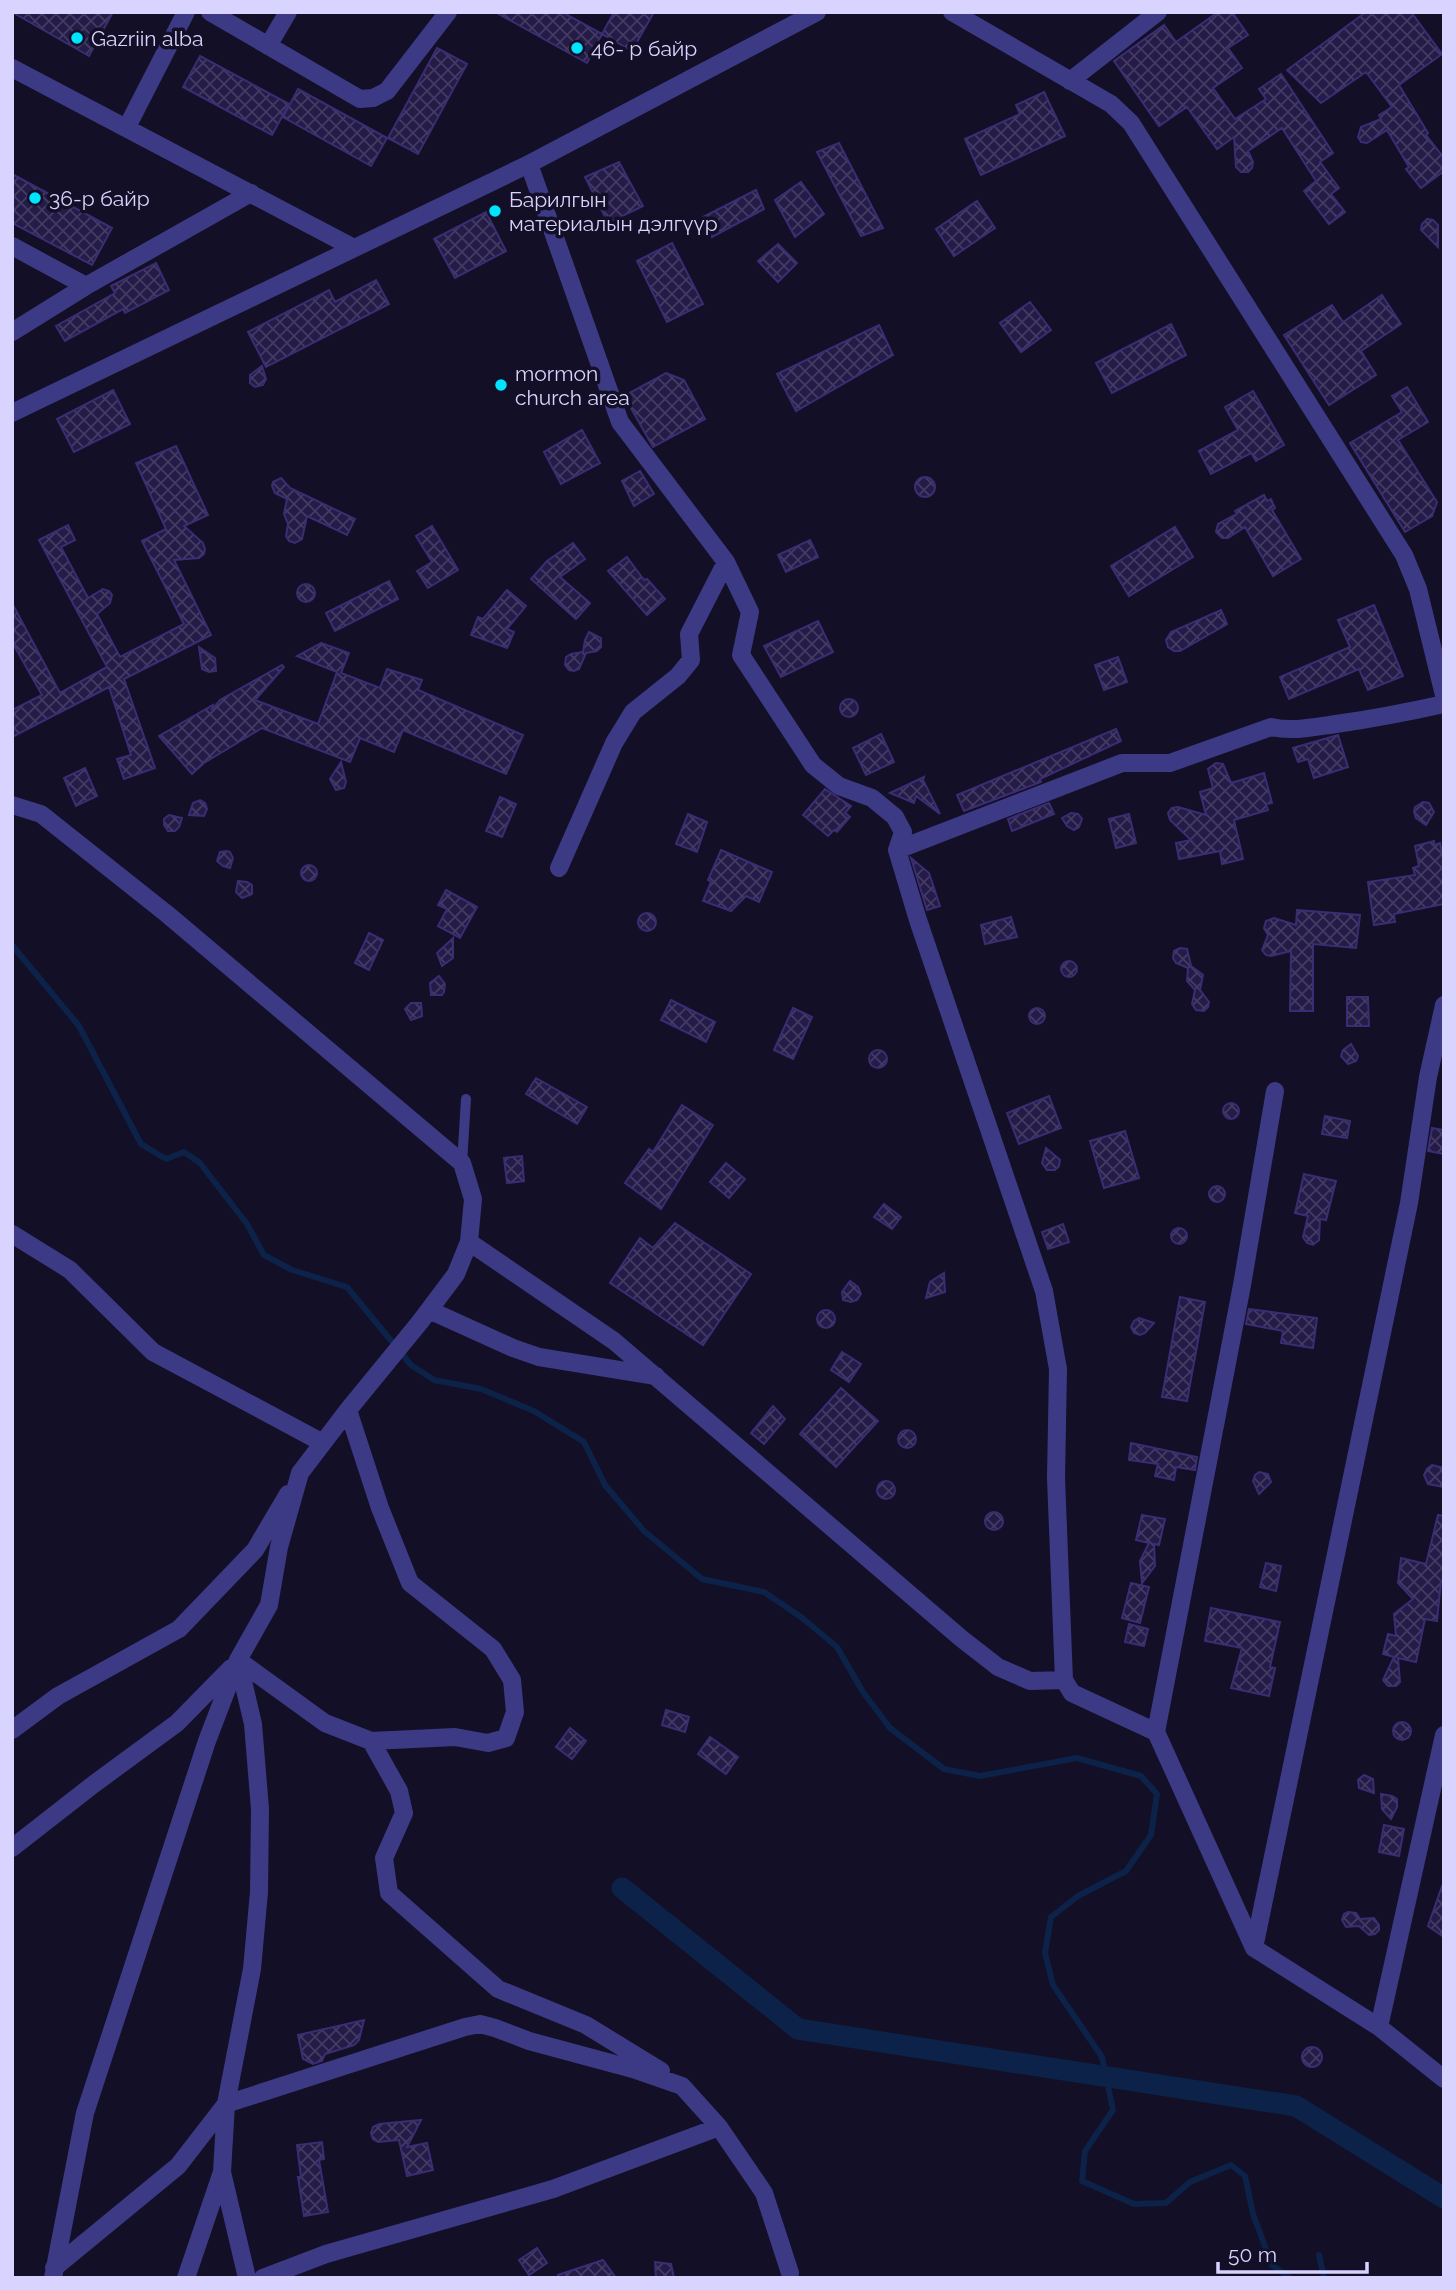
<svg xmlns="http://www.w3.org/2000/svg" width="1456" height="2290" font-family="Raleway,sans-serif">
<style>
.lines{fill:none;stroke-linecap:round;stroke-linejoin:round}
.stream{stroke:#0c2248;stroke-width:6}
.canal{stroke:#0c2248;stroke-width:21}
.building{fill:url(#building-cross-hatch);stroke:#3b2d73;stroke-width:2}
.service{stroke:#3d3a85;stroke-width:10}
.minor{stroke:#3d3a85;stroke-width:18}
.tertiary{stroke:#3d3a85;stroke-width:18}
.poi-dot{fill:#00e5ff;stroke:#130f26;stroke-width:2.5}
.labels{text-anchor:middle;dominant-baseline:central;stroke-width:7;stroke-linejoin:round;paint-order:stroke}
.poi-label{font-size:21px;fill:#d9d4ff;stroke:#130f26;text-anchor:start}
</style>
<defs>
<pattern id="building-cross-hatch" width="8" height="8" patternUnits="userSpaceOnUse" patternTransform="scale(1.75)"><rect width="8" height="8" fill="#241b47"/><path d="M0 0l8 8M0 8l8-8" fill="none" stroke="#433b63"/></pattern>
</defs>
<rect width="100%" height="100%" fill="#130f26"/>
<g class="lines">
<path class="stream" d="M12 945 79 1026 141 1144 166 1159 184 1152 200 1163 247 1224 264 1255 292 1270 347 1287 411 1365 434 1380 481 1389 534 1411 584 1442 605 1485 644 1531 702 1579 764 1592 801 1617 837 1647 863 1692 890 1728 944 1769 980 1776 1077 1758 1141 1776 1157 1794 1151 1835 1126 1871 1078 1896 1051 1917 1045 1953 1053 1985 1102 2057 1113 2110 1085 2151 1082 2181 1134 2204 1166 2203 1190 2182 1231 2165 1245 2176 1253 2214 1272 2265 1290 2278
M1319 2255 1324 2278"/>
<path class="canal" d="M622 1888 798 2029 1296 2106 1444 2198"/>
</g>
<path class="building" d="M12 12H113L89 56Z
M495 12H562L602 34 587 63Z
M614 12H654L632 51 602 34Z
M1218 12H1232L1248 35 1228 48 1242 68 1213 88 1235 119 1266 99 1259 89 1281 74 1333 153 1320 162 1339 188 1331 194 1345 212 1329 224 1304 191 1316 181 1282 128 1248 151 1253 162 1252 168 1248 172H1241L1236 167 1234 137 1217 149 1187 107 1159 126 1114 61 1164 25 1176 42Z
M1366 12H1411L1442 54 1399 85 1428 133 1426 135 1444 158V171L1421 188 1406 169 1409 167 1387 130 1367 143 1361 142 1358 137 1361 127 1381 119 1379 115 1392 107 1366 72 1321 103 1287 70Z
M437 48 467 64 418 154 388 138Z
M200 56 289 104 272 135 183 87Z
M298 89 387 138 371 166 283 117Z
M1044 92 1065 136 981 175 965 139 1020 114 1016 105Z
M839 143 883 228 861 236 817 152Z
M619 162 643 206 608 223 585 177Z
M12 174 112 228 92 265 12 223Z
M801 182 824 214 795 237 775 200Z
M756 190 764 209 712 237 703 217Z
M977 201 995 228 954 256 936 229Z
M486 212 506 251 455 278 434 239Z
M1427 219 1433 220 1438 225V247L1421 230 1422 224Z
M672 243 703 304 667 322 637 261Z
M778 244 797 263 778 282 758 261Z
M156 263 169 290 125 313 123 309 65 341 56 326 115 293 111 286Z
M376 280 389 304 266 367 248 332 329 290 335 302Z
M1382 295 1401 324 1361 351 1376 375 1329 405 1284 335 1332 305 1343 322Z
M1030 302 1051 330 1021 352 1000 323Z
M1171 324 1186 355 1112 393 1096 363Z
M879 325 893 355 796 411 777 374Z
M262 366 266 379 263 385 255 387 250 383V375Z
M666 373 684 380 705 419 653 447 624 396Z
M1407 387 1428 422 1398 440 1437 502 1432 516 1405 532 1350 443 1402 412 1392 396Z
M113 390 130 424 74 452 57 419Z
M1253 391 1284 445 1256 461 1251 453 1211 474 1199 451 1238 430 1225 407Z
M582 430 600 463 561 484 544 452Z
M176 446 208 515 184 526 203 543 205 549 204 554 199 558 174 560 211 635 124 679 155 768 124 779 117 759 131 755 109 687 12 737V710L42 695 12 642V603L60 693 107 667 39 540 68 525 75 540 61 547 88 598 103 589 109 591 112 595 110 603 97 614 120 657 184 624 142 541 166 529 136 463Z
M640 471 654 494 634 506 622 481Z
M915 487a10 10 0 1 1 20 0a10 10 0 1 1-20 0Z
M281 478 290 488 355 519 347 535 307 516 302 539 295 543 289 541 286 536 288 524 284 514 287 499 275 493 272 486 273 482Z
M1264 495 1267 501 1271 499 1275 508 1272 510 1301 559 1273 576 1245 527 1228 538H1222L1216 532 1218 524 1237 514 1235 511Z
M432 526 458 570 428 588 417 571 432 562 416 536Z
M1175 527 1193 557 1129 596 1111 566Z
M810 540 818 557 786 572 778 555Z
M573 543 585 559 560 577 590 603 576 619 531 579 547 561Z
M627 557 644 580 647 579 665 599 647 615 608 571Z
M389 581 398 599 335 631 326 613Z
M297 593a9 9 0 1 1 18 0a9 9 0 1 1-18 0Z
M507 590 526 606 507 629 514 632 507 648 471 635 478 617 483 619Z
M1374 605 1403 676 1368 690 1359 669 1289 699 1280 677 1350 647 1338 620Z
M1221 610 1227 624 1180 651H1174L1168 647 1166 640 1171 632Z
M818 621 833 652 781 677 764 646Z
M589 632 601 638V647L597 651 586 653 579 669 574 671 569 670 565 665 566 657 571 654 583 652 585 640Z
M321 643 349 653 341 673 380 688 387 669 422 680 418 690 523 735 506 774 403 730 394 752 360 738 350 762 262 728 204 763 192 774 159 736 213 705 212 710 220 700 282 665 284 667 255 700 318 724 337 672 297 656Z
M199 647 215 658 216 671 209 672 202 669Z
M1118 657 1127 682 1104 690 1095 665Z
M840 708a9 9 0 1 1 18 0a9 9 0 1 1-18 0Z
M1116 729 1121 741 1040 779 1041 782 964 811 957 795Z
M881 734 894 762 866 775 853 748Z
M1338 735 1348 767 1314 778 1308 759 1298 762 1293 748Z
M341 762 346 782 344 788 336 790 330 779Z
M1216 763 1223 764 1231 783 1264 773 1272 803 1266 804 1268 810 1234 820 1243 859 1222 864 1220 851 1179 859 1176 843 1191 840 1170 820 1168 813 1172 808 1178 807 1206 815 1200 792 1213 788 1208 769Z
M85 768 97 796 76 806 64 778Z
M924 777 923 780 940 814 916 796 914 803 890 793Z
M825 789 851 806 845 813 850 817 837 832 834 830 828 836 803 815Z
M500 797 516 804 502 837 486 831Z
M200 800 205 803 207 809 204 816 189 815 193 803Z
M1423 802 1429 803 1434 812 1426 825 1416 818 1414 812 1415 807Z
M1049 803 1054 814 1012 831 1008 819Z
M1071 813 1078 814 1082 819 1079 827 1074 830 1067 826 1062 818Z
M688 814 707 822 697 852 676 844Z
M1129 814 1136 843 1116 848 1109 819Z
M169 815 182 818 179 827 175 831H168L164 825V819Z
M1434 841V845L1440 843 1444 862V904L1394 914 1395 922 1374 925 1368 882 1415 875 1413 868 1419 866 1415 846Z
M721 850 772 872 759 902 746 896 731 911 703 901 711 882 708 880Z
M227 851 230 852 233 858 230 868 223 866 217 861 220 852Z
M911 858 929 873 940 906 927 910Z
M301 873a8 8 0 1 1 16 0a8 8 0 1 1-16 0Z
M238 881 247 882 252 885V894L242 898 236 892Z
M446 890 477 907 460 938 438 926 447 909 438 905Z
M1297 910 1360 915 1356 948 1313 944V1011H1290L1291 951 1271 956 1266 955 1262 950 1268 935 1264 928 1266 921 1274 918 1296 925Z
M638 922a9 9 0 1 1 18 0a9 9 0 1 1-18 0Z
M1011 917 1017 937 985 944 981 925Z
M369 933 383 940 369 970 355 963Z
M453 938V958L442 966 437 953Z
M1180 948 1187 949 1191 966 1203 975 1200 990 1209 1002 1208 1007 1204 1011 1196 1010 1192 1004 1195 990 1187 981 1188 968 1176 963 1173 958 1174 951Z
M1061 969a8 8 0 1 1 16 0a8 8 0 1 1-16 0Z
M439 976 445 984 444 992 442 995H431L430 983Z
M1347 997H1368L1369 1026H1347Z
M671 1000 715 1022 706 1042 661 1020Z
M411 1003H421L422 1016 411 1020 405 1009Z
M1029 1016a8 8 0 1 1 16 0a8 8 0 1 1-16 0Z
M793 1008 812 1017 793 1059 774 1050Z
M1351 1044 1358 1056 1356 1061 1348 1064 1341 1056 1343 1050Z
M869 1059a9 9 0 1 1 18 0a9 9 0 1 1-18 0Z
M536 1078 587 1107 577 1124 526 1094Z
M1049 1096 1061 1128 1019 1144 1007 1113Z
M1223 1111a8 8 0 1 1 16 0a8 8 0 1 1-16 0Z
M682 1105 713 1125 661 1209 625 1183 649 1149 653 1152Z
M1325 1116 1350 1121 1347 1138 1322 1134Z
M1432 1128 1444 1130V1154L1428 1151Z
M1125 1131 1139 1178 1104 1188 1090 1141Z
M1046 1148 1060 1160 1059 1166 1055 1170H1047L1042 1163Z
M522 1156 524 1181 507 1183 504 1158Z
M726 1163 745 1179 729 1198 710 1182Z
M1304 1174 1336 1181 1326 1220 1320 1219 1319 1240 1313 1245 1307 1243 1303 1237 1308 1216 1295 1213Z
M1209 1194a8 8 0 1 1 16 0a8 8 0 1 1-16 0Z
M884 1204 901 1217 892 1229 874 1217Z
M675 1223 751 1274 703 1345 610 1283 640 1238 653 1248Z
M1063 1224 1069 1242 1048 1249 1042 1232Z
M1171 1236a8 8 0 1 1 16 0a8 8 0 1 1-16 0Z
M944 1273 945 1292 926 1298 930 1282Z
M850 1281 858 1287 861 1294 857 1300 851 1302 843 1300 842 1292Z
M1180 1297 1205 1302 1187 1401 1162 1397Z
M1249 1309 1317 1318 1313 1348 1281 1343 1283 1331 1246 1324Z
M817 1319a9 9 0 1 1 18 0a9 9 0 1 1-18 0Z
M1139 1318 1154 1323 1145 1333 1140 1335 1134 1333 1131 1327 1134 1321Z
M842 1352 861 1364 849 1382 831 1370Z
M841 1388 878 1421 836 1467 800 1434Z
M773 1406 785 1419 764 1444 751 1433Z
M898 1439a9 9 0 1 1 18 0a9 9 0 1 1-18 0Z
M1131 1443 1197 1457 1195 1470 1176 1467 1174 1480 1155 1476 1158 1464 1129 1460Z
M1432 1465 1444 1468V1487L1428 1484 1424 1475 1427 1469Z
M1259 1472 1268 1474 1271 1482 1259 1494 1253 1481 1255 1475Z
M877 1490a9 9 0 1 1 18 0a9 9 0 1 1-18 0Z
M985 1521a9 9 0 1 1 18 0a9 9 0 1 1-18 0Z
M1142 1515 1165 1519 1159 1545 1154 1544 1155 1566 1142 1583 1140 1561 1149 1543 1136 1540Z
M1438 1515 1444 1516V1582L1441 1581 1437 1621 1425 1619 1416 1662 1398 1658 1400 1682 1396 1686H1388L1383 1680 1394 1657 1383 1654 1388 1634 1396 1636 1394 1614 1413 1599 1398 1583 1401 1558 1426 1564Z
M1266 1563 1281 1566 1276 1591 1260 1587Z
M1131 1583 1149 1587 1140 1623 1122 1618Z
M1211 1608 1280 1622 1270 1667 1275 1668 1269 1696 1231 1688 1242 1648 1205 1641Z
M1129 1624 1148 1629 1144 1646 1125 1642Z
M666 1710 689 1717 685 1732 662 1725Z
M1393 1731a9 9 0 1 1 18 0a9 9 0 1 1-18 0Z
M570 1728 586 1741 572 1759 556 1747Z
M710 1737 738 1757 726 1774 698 1754Z
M1364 1775 1373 1779 1374 1793 1359 1788 1358 1780Z
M1381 1794 1392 1796 1397 1799V1807L1391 1819 1382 1809Z
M1384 1825 1404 1829 1399 1856 1379 1852Z
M1442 1886H1444V1937L1428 1926Z
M1348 1912 1356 1913 1360 1919 1374 1918 1379 1925V1930L1375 1934 1369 1935 1359 1926 1346 1927 1342 1920 1344 1914Z
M364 2020 359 2040 354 2045 325 2054 322 2061 313 2064 303 2059 298 2035Z
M1302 2057a10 10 0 1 1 20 0a10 10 0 1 1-20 0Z
M421 2120 407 2147 427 2143 433 2170 407 2176 399 2140 378 2142 373 2139 371 2133 373 2127 379 2124Z
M322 2142 324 2159 319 2160 328 2212 304 2216 298 2177H301L297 2145Z
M537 2248 547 2263 529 2275 519 2260Z
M603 2260 616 2278H559L558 2275Z
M655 2262 671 2264 674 2278H656Z"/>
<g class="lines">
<path class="service" d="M462 1163 466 1099"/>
<path class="minor" d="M210 12 360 99 373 98 387 91 448 12
M952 12 1111 104 1131 123 1404 555 1418 589 1444 695
M268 46 288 12
M12 68 352 247
M1070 81 1158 12
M127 127 186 12
M529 164 620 422 726 562 689 634 691 660 678 676 633 712 614 743 559 868
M12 246 86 286
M12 332 86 286 251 193
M726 562 750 612 741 655 813 765 839 786 872 798 895 817 903 832 897 850 918 920 1044 1291 1058 1369 1056 1478 1064 1680 1072 1693 1156 1732 1254 1948 1379 2027 1444 2079
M12 805 41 814 167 914 462 1163 473 1199 469 1242 456 1274 420 1322 348 1410 300 1473 279 1547 269 1605 238 1660 207 1741 85 2113 53 2278
M897 850 1122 763H1170L1271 727C1293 732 1314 727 1336 724 1372 719 1408 712 1444 704
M12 1234 70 1270 153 1352 323 1443
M469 1242 614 1341 962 1639 998 1667 1030 1681 1064 1680
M429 1310 513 1348 539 1357 656 1376
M238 1660 325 1723 371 1741 455 1737 488 1743 506 1738 515 1712 512 1680 493 1649 410 1583 380 1508 348 1410
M238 1660 253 1724 260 1809 259 1892 252 1969 226 2104 222 2172 247 2278
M12 1730 58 1696 179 1629 255 1550 288 1494
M1156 1732 1242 1285 1275 1091
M371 1741 399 1791 404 1813 384 1858 389 1893 498 1989 586 2025 661 2071
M12 1848 94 1784 177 1723 231 1668
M1254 1948 1409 1203 1428 1077 1444 1005
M1379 2027 1444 1735
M54 2268 178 2166 226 2104 465 2027 480 2024 495 2028 529 2041 633 2069 682 2086 719 2127
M186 2278 221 2175
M263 2278 326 2254 553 2189 719 2127 764 2193 790 2273"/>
<path class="tertiary" d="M12 413 529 164 817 12"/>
</g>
<g class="poi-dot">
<circle cx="77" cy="38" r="7"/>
<circle cx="577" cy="48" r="7"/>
<circle cx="35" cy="198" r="7"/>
<circle cx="495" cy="211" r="7"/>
<circle cx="501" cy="385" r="7"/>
</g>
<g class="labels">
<g class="poi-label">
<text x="91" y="38">Gazriin alba</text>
<text x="591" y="48">46- р байр</text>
<text x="49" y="198">36-р байр</text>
<text x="509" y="199">Барилгын<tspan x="509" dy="24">материалын дэлгүүр</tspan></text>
<text x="515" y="373">mormon<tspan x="515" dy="24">church area</tspan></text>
</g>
</g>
<rect width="1456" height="2290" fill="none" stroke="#d9d4ff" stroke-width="28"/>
<path d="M1218 2262v10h149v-10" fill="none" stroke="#d9d4ff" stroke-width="3.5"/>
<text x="1228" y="2262" font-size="21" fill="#d9d4ff" stroke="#130f26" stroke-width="5" paint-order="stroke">50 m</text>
</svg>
